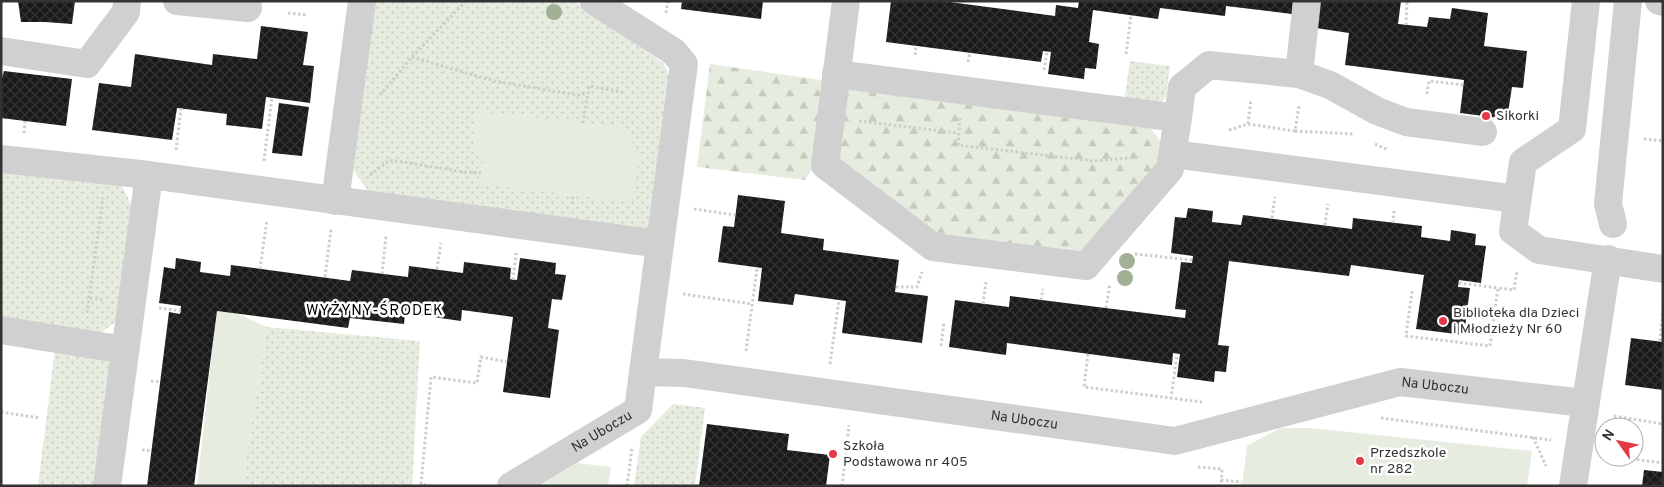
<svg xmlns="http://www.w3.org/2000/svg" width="1664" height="487" font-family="Overpass,sans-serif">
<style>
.grass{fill:url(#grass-dots)}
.forest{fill:url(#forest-firs)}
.green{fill:#e6ecdf}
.building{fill:url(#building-cross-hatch)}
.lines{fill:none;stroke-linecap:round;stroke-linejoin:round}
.path{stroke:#cdcdcd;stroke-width:3;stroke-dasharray:2.5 2.5;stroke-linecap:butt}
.minor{stroke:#d0d0d0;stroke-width:28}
.tree{fill:#a2b095}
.poi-dot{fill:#e63946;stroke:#fff;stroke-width:2}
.labels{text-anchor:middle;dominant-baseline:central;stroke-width:5;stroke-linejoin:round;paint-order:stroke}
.poi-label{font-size:14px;fill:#333;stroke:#fff;text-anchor:start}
.street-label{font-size:14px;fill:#333;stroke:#fff}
.neighbourhood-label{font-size:15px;letter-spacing:1px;fill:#000;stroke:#fff}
</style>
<defs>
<pattern id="grass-dots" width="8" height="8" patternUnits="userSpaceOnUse" patternTransform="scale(1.25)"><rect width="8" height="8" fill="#e6ecdf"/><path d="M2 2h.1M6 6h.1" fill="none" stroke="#c6cbc0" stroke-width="1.8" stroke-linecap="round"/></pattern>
<pattern id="forest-firs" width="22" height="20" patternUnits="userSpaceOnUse" patternTransform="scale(1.25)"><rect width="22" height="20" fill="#e6ecdf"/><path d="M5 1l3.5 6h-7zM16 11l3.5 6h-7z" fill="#c6cbc0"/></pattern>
<pattern id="building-cross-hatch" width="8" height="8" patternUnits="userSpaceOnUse" patternTransform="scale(1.25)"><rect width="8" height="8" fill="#1a1a1a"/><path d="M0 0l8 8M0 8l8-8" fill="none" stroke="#333"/></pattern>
</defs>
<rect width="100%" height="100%" fill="#fff"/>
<path class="grass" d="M369 1H575L663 63 672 80 649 234 374 199 348 163Z
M1130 61 1170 66 1166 97 1157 107 1124 103Z
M1 169 122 186 136 214 121 318 95 337 1 321Z
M267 327 420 341 412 486H242Z
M55 349 115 357 99 486H38Z
M673 404 705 408 695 486H634L641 437Z"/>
<path class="forest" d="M710 64 828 81 818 159 805 180 697 167Z
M844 84 1144 120 1161 142 1156 173 1082 258 941 238 833 161Z"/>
<path class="green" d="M478 111 626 128 639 157 632 202 480 184 483 160 473 145Z
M217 311 238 314 267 327 242 486H197Z
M1280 428H1310L1532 451 1527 486H1242L1247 446Z
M577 463 611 467 608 486H539Z"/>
<path class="building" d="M18 1H75L72 24 45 22H21Z
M682 1H763L761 19 681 9Z
M891 1H942L1055 16 1056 5 1078 8 1079 1H1293L1292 14 1226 6 1225 16 1160 8 1158 19 1093 10 1089 42 1099 44 1096 69 1085 68 1084 79 1048 74 1051 52 1043 51 1041 62 886 42Z
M1320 1H1401L1398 24 1427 27 1429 17 1450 19 1452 8 1488 13 1484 46 1527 51 1523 88 1512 87 1507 119 1460 113 1464 80 1345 65 1349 33 1316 28Z
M261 26 308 32 303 65 314 66 310 103 266 97 262 129 226 125 227 114 177 108 172 140 92 130 99 83 131 87 135 54 212 65 213 54 257 59Z
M4 71 72 79 66 126 1 118V81Z
M279 103 309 107 302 156 272 153Z
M738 195 785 201 781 233 824 239 823 250 899 260 895 292 928 296 922 343 842 333 846 301 795 294 793 305 758 301 762 268 718 262 723 226 734 227Z
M1188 208 1213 211 1212 222 1241 225 1243 215 1352 229 1353 218 1422 226 1421 237 1450 241 1451 230 1476 234 1475 245 1486 246 1481 283 1459 280 1458 287 1470 288 1464 335 1416 329 1424 275 1351 265 1349 276 1229 261 1218 345 1229 346 1226 372 1215 371 1214 382 1177 377 1180 354 1173 353 1172 365 1007 343 1006 355 949 347 955 300 1009 307 1010 296 1185 318 1186 310 1175 309 1181 262 1192 263 1193 256 1171 253 1175 217 1186 218Z
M176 258 201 262 200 272 230 276 231 265 350 281 352 270 408 277 409 266 463 273 464 262 511 268 510 279 517 280 520 258 556 263 555 274 566 275 562 300 552 299 548 328 559 330 550 398 503 392 513 317 462 310 461 321 405 313 404 324 350 318 348 328 217 311 194 486H147L169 312 180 314 181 306 159 303 164 267 175 269Z
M1631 338 1663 342V390L1625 385Z
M707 424 789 434 787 450 830 455 826 486H699Z
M1644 470 1663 472V486H1642Z"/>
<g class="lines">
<path class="path" d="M288 13 307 15
M666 13 668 1
M1406 25 1407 1
M1126 54 1131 15
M915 55 916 46
M412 57 494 81 577 95 588 93 589 86 622 92
M968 62 970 53
M1044 70 1047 51
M1427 94 1429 81 1464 85
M380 95 412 57 466 1
M960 118 958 145 1093 161 1140 157
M859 121 958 133
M583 123 588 93
M1248 124 1251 99
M1229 130 1248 124 1295 131 1299 106
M1295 131 1354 134
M24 133 25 121
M1644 139 1663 141
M1375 144 1388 150
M176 150 181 108
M264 161 272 97
M370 175 390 160 464 172 481 173
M572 204 573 195
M694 209 735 215
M1272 218 1275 197
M1393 223 1394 211
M1325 225 1328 204
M1135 254 1192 260
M260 269 267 220
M437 269 441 243
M382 274 386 236
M325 277 331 229
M513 280 516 253
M1459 283 1498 288
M896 287H917L922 272
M1412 291 1406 336 1490 346 1498 288 1514 290 1517 271
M683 294 752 304
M90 298 104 300
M1041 300 1043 289
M983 304 986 282
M159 308 181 311
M1106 308 1110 284
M87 313 103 198
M1660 341 1663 310
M941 346 944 321
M746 351 757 268
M1088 354 1084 387 1202 402
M830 364 839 300
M151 381 160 382
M1171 399 1177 354
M1 412 40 418
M1614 416 1663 424
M1381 418 1551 440
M1533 437 1546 466
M142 450 151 451
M1617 457 1663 463
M1198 467 1222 469 1221 486
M1221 480 1242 482
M431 486 421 484 431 377 477 383 481 357 507 362
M627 486 632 448
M842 486 849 425"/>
<g class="minor">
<path d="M177 1 248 8"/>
<path d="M594 1 674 52 684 64 643 372"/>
<path d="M846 1 825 165 933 247 1086 266 1170 169 1178 118"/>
<path d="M1586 1 1572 129 1523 162 1513 231 1539 250 1663 269"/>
<path d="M1659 1 1663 2"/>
<path d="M1 51 87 64 126 12 127 1"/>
<path d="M836 74 1178 118 1182 87 1209 65 1299 74 1307 1"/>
<path d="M1299 74 1330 85 1377 111 1406 122 1483 132"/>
<path d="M1173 154 1517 199"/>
<path d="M1 159 149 175 660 244"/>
<path d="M335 201 362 1"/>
<path d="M1613 224 1608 204 1628 1"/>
<path d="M1 330 125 350"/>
<path d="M107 486 149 175"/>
<path id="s1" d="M511 486 638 410 643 372 684 373 1175 441 1400 382 1585 403"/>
<path d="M1573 486 1608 259"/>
</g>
</g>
<g class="tree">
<circle cx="554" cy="12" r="8"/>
<circle cx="1127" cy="261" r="8"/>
<circle cx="1125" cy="278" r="8"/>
</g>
<g class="poi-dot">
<circle cx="1486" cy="116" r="5"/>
<circle cx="1443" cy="321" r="5"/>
<circle cx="833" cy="454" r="5"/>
<circle cx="1360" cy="461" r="5"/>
</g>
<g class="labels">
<g class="poi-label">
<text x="1496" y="116">Sikorki</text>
<text x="1453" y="313">Biblioteka dla Dzieci<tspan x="1453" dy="16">i Młodzieży Nr 60</tspan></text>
<text x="843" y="446">Szkoła<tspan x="843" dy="16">Podstawowa nr 405</tspan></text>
<text x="1370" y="453">Przedszkole<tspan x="1370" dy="16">nr 282</tspan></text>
</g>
<g class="street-label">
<text stroke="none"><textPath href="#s1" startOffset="991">Na Uboczu</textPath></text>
<text stroke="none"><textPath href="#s1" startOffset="571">Na Uboczu</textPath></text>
<text stroke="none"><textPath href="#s1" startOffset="106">Na Uboczu</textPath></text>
</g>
<g class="neighbourhood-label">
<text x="375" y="311">WYŻYNY-ŚRODEK</text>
</g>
</g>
<rect width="1664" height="487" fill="none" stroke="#333333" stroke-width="5"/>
<g transform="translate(1619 442) rotate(303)"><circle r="24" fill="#ffffff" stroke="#adadad"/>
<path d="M0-4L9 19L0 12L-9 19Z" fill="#e63946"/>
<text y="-8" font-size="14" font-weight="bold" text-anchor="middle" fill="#333333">N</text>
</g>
</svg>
